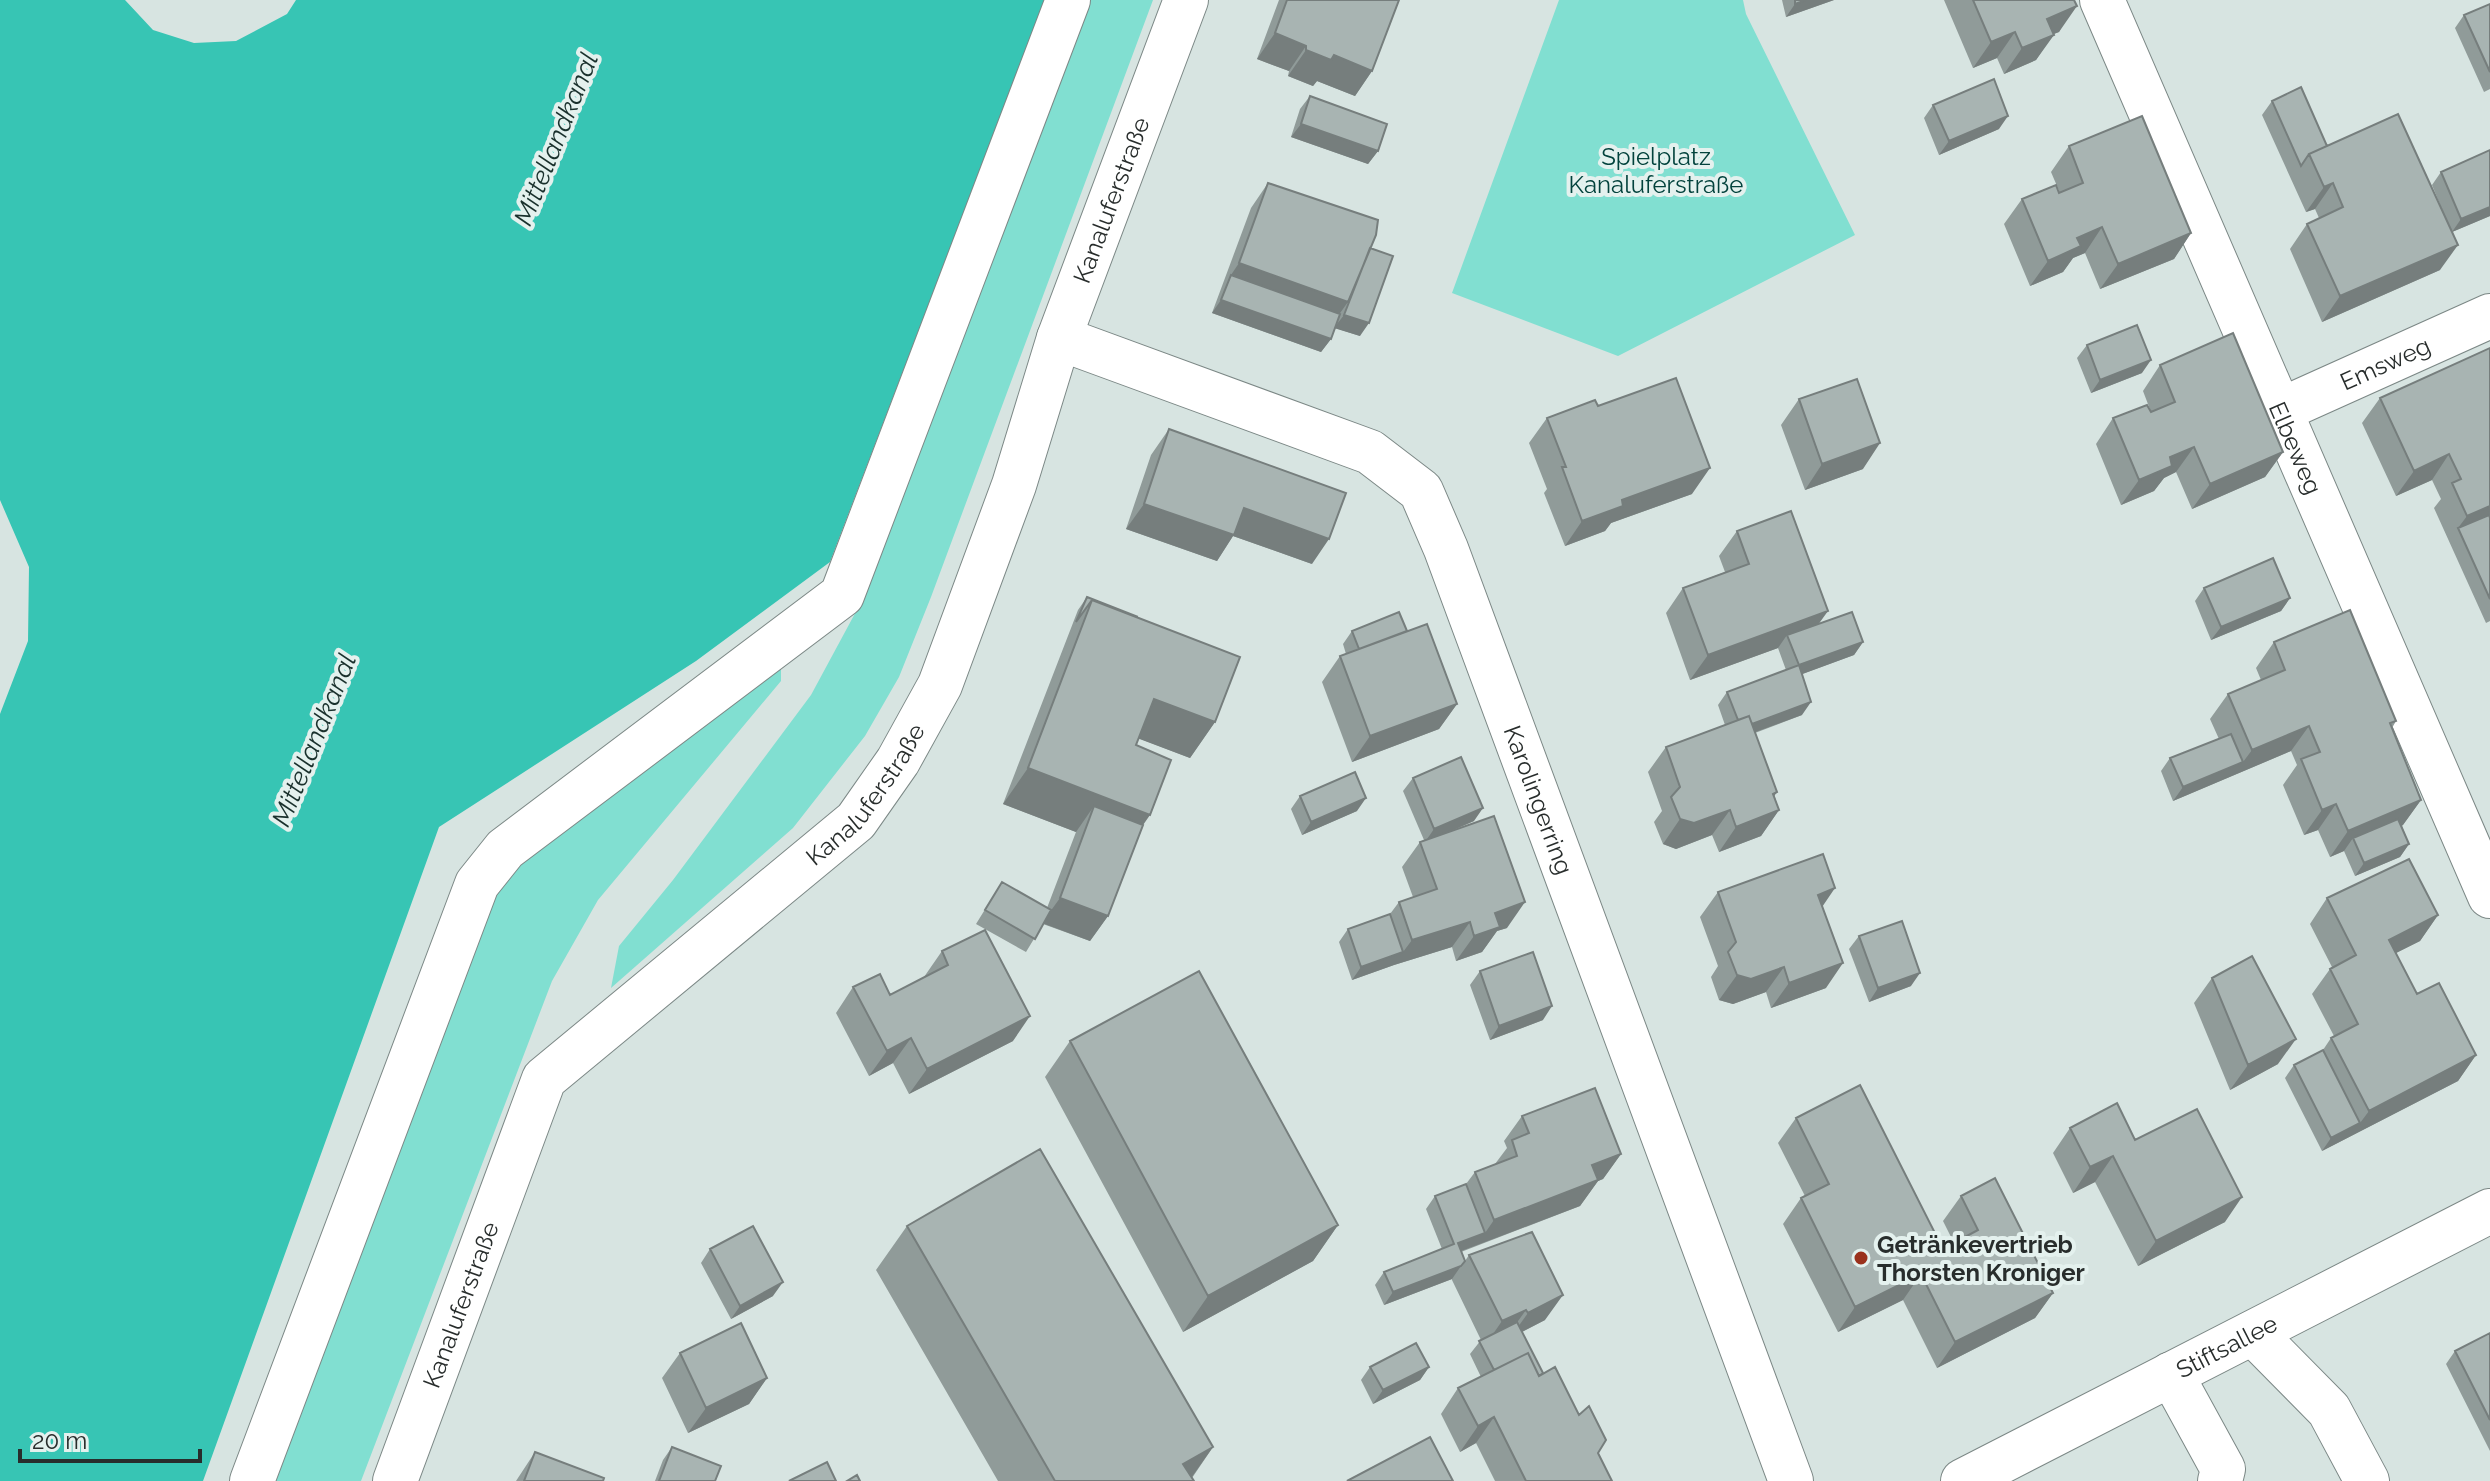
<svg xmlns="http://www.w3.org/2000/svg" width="2490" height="1481" font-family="Raleway,sans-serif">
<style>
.green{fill:#81dfd1}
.water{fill:#37c5b4}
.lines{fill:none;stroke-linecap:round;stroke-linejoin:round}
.minor-casing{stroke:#7c8886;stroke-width:46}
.major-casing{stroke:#7c8886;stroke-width:46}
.minor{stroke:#fff;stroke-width:44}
.major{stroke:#fff;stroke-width:44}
.wall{fill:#909b99}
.shaded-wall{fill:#767e7d}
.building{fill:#a8b4b2;stroke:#767e7d;stroke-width:2}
.poi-dot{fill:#9a311c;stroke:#e4f1ee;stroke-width:3}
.labels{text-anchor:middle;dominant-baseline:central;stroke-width:8;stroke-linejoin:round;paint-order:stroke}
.park-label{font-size:24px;fill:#02423c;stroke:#e4f1ee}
.street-label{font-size:24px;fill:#282d2c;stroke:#e4f1ee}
.poi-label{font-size:24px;font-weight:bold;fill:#282d2c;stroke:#e4f1ee;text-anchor:start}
.water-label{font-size:26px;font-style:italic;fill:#19302c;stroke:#e4f1ee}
</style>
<rect width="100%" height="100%" fill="#d7e4e1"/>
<path class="green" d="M1090 0H1153L931 597 899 677 865 736 793 828 611 988 619 946 673 880 811 695 859 606Z
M1559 0H1743L1746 14 1855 235 1618 356 1452 293Z
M781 665V681L598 900 552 981 361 1481H270L504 872Z"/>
<path class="water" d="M0 0H125L153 30 194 43 236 41 287 14 296 0H1045L830 562 696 661 439 827 203 1481H0V714L28 641 29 567 0 500Z"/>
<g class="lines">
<defs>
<g id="minor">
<path id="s1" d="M2102 0 2490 896"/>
<path id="s2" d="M1059 338 1370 452 1421 491 1446 549 1791 1481"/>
<path id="s3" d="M2281 410 2490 316"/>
<path d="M2253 1333 2329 1410 2367 1481"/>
<path d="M2171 1374 2223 1469 2220 1481"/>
<path d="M252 1481 477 884 505 849 842 595 1068 0"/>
<path id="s4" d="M395 1481 544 1079 856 821 898 761 940 685 1014 485 1059 338 1186 0"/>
</g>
<g id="major">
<path id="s5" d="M1963 1481 2490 1211"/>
</g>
</defs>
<use href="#minor" class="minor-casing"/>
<use href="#major" class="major-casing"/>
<use href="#minor" class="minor"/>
<use href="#major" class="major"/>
</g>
<path class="wall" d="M1279 0H1399L1372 71 1355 96 1317 81 1313 86 1288 76 1289 71 1257 59Z
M1782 0H1834L1786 17Z
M1944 0H2074L2059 32 2053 34 2036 60 2004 74 1997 58 1973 68Z
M2490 4V89L2484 92 2455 28 2464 15Z
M1310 96 1378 151 1368 164 1291 137 1300 109Z
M2272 101 2327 146 2444 214 2432 185 2441 172 2490 216 2452 232 2440 270 2322 322 2290 249 2307 224 2319 218 2315 209 2306 212 2262 115Z
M1933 105 1999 129 1939 155 1924 118Z
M2069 146 2191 233 2174 259 2100 289 2085 253 2073 258 2063 272 2030 286 2004 224 2022 199 2060 193 2051 172Z
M1268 183 1370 248 1360 336 1335 328 1331 339 1321 352 1212 313 1251 208Z
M2087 345 2142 373 2091 393 2077 358Z
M2490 348V621L2486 623 2434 508 2441 499 2432 480 2396 496 2362 423 2380 398Z
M2160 365 2283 452 2265 477 2192 509 2176 472 2164 478 2154 491 2121 505 2096 444 2113 418 2151 412 2143 391Z
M1799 399 1863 469 1805 490 1781 425Z
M1598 406 1692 494 1611 523 1605 531 1565 546 1544 493 1547 489 1529 443 1547 418Z
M1169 429 1312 564 1233 536 1217 561 1126 529 1151 455Z
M1737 531 1819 624 1863 642 1854 655 1802 674V715L1755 733 1779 810 1761 836 1719 852 1712 835 1676 849 1663 844 1654 822 1662 811 1648 772 1666 747 1725 725 1718 705 1727 692 1786 670 1778 648 1690 680 1666 613 1683 588 1725 572 1719 556Z
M2204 588 2290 598 2281 611 2211 640 2195 601Z
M1087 597 1215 722 1190 758 1138 738 1136 745 1143 826 1108 916 1090 941 1043 924 1026 952 976 924 1002 882 1047 908 1076 832 1003 804 1078 610Z
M1352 631H1407L1457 704 1439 729 1352 762 1322 682 1340 656 1346 654 1343 644Z
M2274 642 2396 721 2392 728 2421 800 2402 826 2409 844 2400 857 2355 876 2344 851 2330 857 2318 830 2304 835 2283 785 2297 765 2291 751 2173 801 2161 771 2170 758 2219 739 2210 719 2228 694 2261 680 2256 668Z
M1413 778 1474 821 1454 830 1507 928 1497 931 1482 952 1456 961 1452 947 1394 965 1352 980 1339 942 1348 929 1390 914 1399 902 1413 897 1402 867 1420 842 1424 840 1403 791Z
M1300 796 1357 811 1302 835 1291 809Z
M1718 892 1822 906 1826 988 1771 1008 1766 992 1733 1004 1719 1000 1711 977 1718 966 1700 917Z
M2327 898 2438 915 2420 941 2396 953 2417 994 2476 1055 2458 1081 2322 1151 2285 1078 2294 1065 2323 1050 2331 1038 2334 1036 2312 994 2330 969 2332 967 2310 924Z
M1859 936 1911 986 1869 1002 1849 949Z
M942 951 1013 1041 909 1094 893 1063 869 1076 836 1013 853 987 890 995 924 977Z
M1480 971 1543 1020 1490 1040 1470 985Z
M2212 978 2278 1064 2230 1090 2194 1003Z
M1070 1041 1338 1225 1313 1261 1183 1332 1045 1077Z
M1522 1116 1621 1154 1603 1179 1598 1181 1580 1206 1461 1252 1465 1261 1469 1255 1545 1320 1522 1332 1543 1373 1598 1453 1612 1481H1495L1476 1443 1460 1452 1441 1414 1458 1388 1481 1377 1470 1354 1481 1340 1452 1280V1279L1384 1305 1375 1285 1384 1272 1442 1249 1426 1209 1435 1196 1466 1184 1475 1172 1495 1164 1507 1148 1504 1141Z
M1796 1118 1943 1249 1954 1243 1943 1221 1961 1196 2053 1293 2035 1318 1937 1368 1903 1300 1838 1332 1783 1224 1801 1198 1805 1196 1778 1143Z
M2070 1128 2135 1140 2225 1222 2138 1266 2095 1182 2073 1193 2053 1153Z
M907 1226 1213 1447 1192 1478 1194 1481H998L876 1270Z
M710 1249 773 1296 731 1319 701 1263Z
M2490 1333V1451L2446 1364 2455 1351Z
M680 1353 767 1378 749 1404 688 1433 662 1378Z
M1370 1367H1429L1420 1380 1373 1404 1361 1380Z
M672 1447 715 1481H655L663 1460Z
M535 1452 603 1481H516Z"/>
<path class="shaded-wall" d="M1806 0H1834L1786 17 1795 4Z
M2077 6 2059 32 2029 44 2047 19Z
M2015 32 1997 58 1973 68 1991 42Z
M1275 33 1306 46 1289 71 1257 59Z
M2054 35 2036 60 2004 74 2022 48Z
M1306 50 1334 55 1372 71 1355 96 1317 81 1313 86 1288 76Z
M2008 116 1999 129 1939 155 1949 141Z
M1301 124 1378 151 1368 164 1291 137Z
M2333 183 2315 209 2306 212 2324 187Z
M2490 207V216L2452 232 2461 219Z
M2102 227 2085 253 2073 258 2063 272 2030 286 2048 261 2077 238Z
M2191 233 2174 259 2100 289 2118 264Z
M2458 245 2440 270 2322 322 2340 296Z
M1239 263 1348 302 1330 327 1231 275Z
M1221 300 1331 339 1321 352 1212 313Z
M1344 315 1369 323 1360 336 1334 328Z
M2151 360 2142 373 2091 393 2100 380Z
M1880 443 1863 469 1805 490 1822 464Z
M2194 447 2176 472 2164 478 2154 491 2121 505 2139 480 2170 457Z
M2283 452 2265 477 2192 509 2210 484Z
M2449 454 2432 480 2396 496 2414 471Z
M1710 468 1692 494 1611 523 1605 531 1565 546 1582 521 1622 500Z
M1144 504 1244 508 1329 539 1312 564 1233 536 1217 561 1126 529Z
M2490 506V523L2458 528 2467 516Z
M2290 598 2281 611 2211 640 2221 627Z
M1828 611 1810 636 1787 635 1778 648 1690 680 1708 655Z
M1863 642 1854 655 1789 679 1799 665Z
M1154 699 1215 722 1190 758 1129 735Z
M1811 702 1802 715 1731 741 1740 728Z
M1457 704 1439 729 1352 762 1370 736Z
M2309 726 2291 751 2173 801 2183 787 2243 762 2252 750Z
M1028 768 1150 815 1125 851 1094 806 1076 832 1003 804Z
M1777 792 1759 818 1779 810 1761 836 1719 852 1736 827 1773 794Z
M1366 798 1357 811 1302 835 1311 822Z
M2421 800 2403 825 2356 845 2353 838 2344 851 2330 857 2348 831Z
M2336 804 2318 830 2304 835 2322 810Z
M1483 808 1474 821 1425 842 1434 829Z
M1730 810 1712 835 1676 849 1663 844 1680 819Z
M2409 844 2400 857 2355 876 2364 863Z
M1835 888 1818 913V895Z
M1060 898 1108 916 1090 941 1042 923Z
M1525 902 1507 928 1497 931 1482 952 1456 961 1474 936 1495 913Z
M2438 915 2420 941 2372 965 2389 940Z
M1470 922 1452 947 1394 965 1352 980 1361 967 1403 952 1412 940Z
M1843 963 1826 988 1771 1008 1789 983Z
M1784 967 1766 992 1733 1004 1719 1000 1737 975Z
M1920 973 1911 986 1869 1002 1878 988Z
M1552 1006 1543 1020 1490 1040 1499 1026Z
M1030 1016 1013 1041 909 1094 927 1069Z
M911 1038 893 1063 869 1076 887 1051Z
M2296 1039 2278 1064 2230 1090 2248 1065Z
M2476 1055 2458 1081 2322 1151 2331 1138 2360 1123 2369 1111Z
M1621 1154 1603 1179 1598 1181 1580 1206 1448 1256 1458 1243 1485 1233 1494 1220 1592 1165Z
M2113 1156 2095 1182 2073 1193 2090 1167Z
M2242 1197 2225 1222 2138 1266 2156 1241Z
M1338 1225 1313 1261 1183 1332 1208 1296Z
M1461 1266 1452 1279 1384 1305 1393 1292Z
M1921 1274 1903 1300 1838 1332 1855 1307Z
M783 1282 773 1296 731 1319 740 1306Z
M2053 1293 2035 1318 1937 1368 1955 1342Z
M1563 1295 1545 1320 1510 1338 1528 1313Z
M1526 1310 1508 1335 1484 1347 1502 1321Z
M1429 1367 1420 1380 1373 1404 1383 1390Z
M767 1378 749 1404 688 1433 706 1408Z
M1494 1417 1476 1443 1460 1452 1478 1426Z
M1213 1447 1189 1481 1183 1464Z"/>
<path class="building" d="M1287 0H1399L1372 71 1334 55 1331 60 1306 50V46L1275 33Z
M1795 0H1806L1795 4Z
M1973 0H2074L2077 6 2047 19 2054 35 2022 48 2015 32 1991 42Z
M2490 4V72L2464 15Z
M1994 79 2008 116 1949 141 1933 105Z
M2301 87 2327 146 2309 154 2301 166 2272 101Z
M1310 96 1387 124 1378 151 1301 124Z
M2398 114 2458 245 2340 296 2307 224 2343 207 2333 183 2324 187 2309 154Z
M2142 116 2191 233 2118 264 2102 227 2077 238 2081 246 2048 261 2022 199 2056 185 2059 193 2083 183 2069 146Z
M2490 150V207L2461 219 2441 172Z
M1268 183 1378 220 1376 235 1348 302 1239 263Z
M1370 248 1393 256 1369 323 1344 315Z
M1231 275 1340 314 1331 339 1221 300Z
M2137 325 2151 360 2100 380 2087 345Z
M2233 333 2283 452 2210 484 2194 447 2170 457 2172 466 2139 480 2113 418 2147 405 2151 412 2175 402 2160 365Z
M2490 348V506L2467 516 2452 483 2461 479 2449 454 2414 471 2380 398Z
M1676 378 1710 468 1622 500 1623 506 1582 521 1562 467H1566L1547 418 1595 400 1598 406Z
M1857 379 1880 443 1822 464 1799 399Z
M1169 429 1346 493 1329 539 1244 508 1234 535 1144 504Z
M1791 511 1828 611 1708 655 1683 588 1749 564 1737 531Z
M2489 515 2490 518V599L2458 528Z
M2273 558 2290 598 2221 627 2204 588Z
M1087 597 1138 617 1092 600 1076 622Z
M1092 600 1240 657 1215 722 1154 699 1136 745 1171 760 1150 815 1028 768Z
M2350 610 2396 721 2390 723 2421 800 2348 831 2336 804 2322 810 2301 759 2320 752 2309 726 2252 750 2228 694 2285 670 2274 642Z
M1399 612 1407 631 1359 649 1352 631Z
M1852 612 1863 642 1799 665 1787 635Z
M1427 624 1457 704 1370 736 1340 656Z
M1799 665 1811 702 1752 724 1749 716 1738 720 1727 692Z
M1749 716 1777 792 1773 794 1779 810 1736 827 1730 810 1694 823 1680 819 1671 797 1680 787 1666 747Z
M2231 734 2243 762 2183 787 2170 758Z
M1461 757 1483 808 1434 829 1413 778Z
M1355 772 1366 798 1311 822 1300 796Z
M1094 806 1143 825 1108 916 1060 898Z
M1494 816 1525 902 1495 913 1500 927 1474 936 1470 922 1412 940 1399 902 1437 889 1420 842Z
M2398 819 2409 844 2364 863 2353 838Z
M1823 854 1835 888 1818 895 1843 963 1789 983 1784 967 1751 979 1737 975 1728 952 1736 942 1718 892Z
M2409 859 2438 915 2389 940 2417 994 2439 983 2476 1055 2369 1111 2331 1038 2358 1024 2330 969 2356 955 2327 898Z
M1002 882 1051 910 1035 939 985 910Z
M1390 914 1403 952 1361 967 1348 929Z
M1902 921 1920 973 1878 988 1859 936Z
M985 930 1030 1016 927 1069 911 1038 887 1051 853 987 880 974 890 995 948 965 942 951Z
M1533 952 1552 1006 1499 1026 1480 971Z
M2252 956 2296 1039 2248 1065 2212 978Z
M1199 971 1338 1225 1208 1296 1070 1041Z
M2323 1050 2360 1123 2331 1138 2294 1065Z
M1860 1085 1943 1249 1978 1230 1961 1196 1995 1178 2053 1293 1955 1342 1921 1274 1855 1307 1801 1198 1829 1184 1796 1118Z
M1595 1088 1621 1154 1592 1165 1598 1180 1494 1220 1475 1172 1517 1156 1512 1140 1529 1133 1522 1116Z
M2117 1103 2135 1140 2197 1109 2242 1197 2156 1241 2113 1156 2090 1167 2070 1128Z
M1040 1149 1213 1447 1183 1464 1194 1481H1055L907 1226Z
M1466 1184 1485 1233 1458 1243 1465 1261 1461 1266 1393 1292 1384 1272 1454 1244 1435 1196Z
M753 1226 783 1282 740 1306 710 1249Z
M1532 1232 1563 1295 1528 1313 1526 1310 1502 1321 1469 1255Z
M1517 1322 1543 1373 1539 1376 1528 1353 1494 1370 1479 1341Z
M741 1323 767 1378 706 1408 680 1353Z
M2490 1333V1420L2455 1351Z
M1416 1343 1429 1367 1383 1390 1370 1367Z
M1528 1353 1539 1376 1555 1367 1579 1415 1589 1406 1606 1440 1598 1453 1612 1481H1526L1494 1417 1478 1426 1458 1388Z
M1430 1437 1453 1481H1347Z
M672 1447 721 1466 715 1481H659Z
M535 1452 604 1478 603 1481H524Z
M827 1462 836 1481H789Z
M857 1475 860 1481H847Z"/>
<circle class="poi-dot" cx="1861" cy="1258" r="8"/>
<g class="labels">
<g class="park-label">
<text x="1656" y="156">Spielplatz<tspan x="1656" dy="28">Kanaluferstraße</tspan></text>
</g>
<g class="street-label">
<text stroke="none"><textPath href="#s4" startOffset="1508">Kanaluferstraße</textPath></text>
<text stroke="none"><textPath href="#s3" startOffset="114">Emsweg</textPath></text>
<text stroke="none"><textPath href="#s1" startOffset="488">Elbeweg</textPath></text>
<text stroke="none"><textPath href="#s4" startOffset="860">Kanaluferstraße</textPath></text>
<text stroke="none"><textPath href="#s2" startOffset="726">Karolingerring</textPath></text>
<text stroke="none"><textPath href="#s4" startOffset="188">Kanaluferstraße</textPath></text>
<text stroke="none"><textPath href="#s5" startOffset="296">Stiftsallee</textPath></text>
</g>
<g class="poi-label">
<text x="1877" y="1244">Getränkevertrieb<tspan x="1877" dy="28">Thorsten Kroniger</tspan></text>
</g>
<g class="water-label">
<text transform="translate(556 139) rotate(-68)">Mittellandkanal</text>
<text transform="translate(314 740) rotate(-68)">Mittellandkanal</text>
</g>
</g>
<path d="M20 1449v12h180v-12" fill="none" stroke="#282d2c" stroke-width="4"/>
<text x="32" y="1449" font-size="24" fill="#282d2c" stroke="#e4f1ee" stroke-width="6" paint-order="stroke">20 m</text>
</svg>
